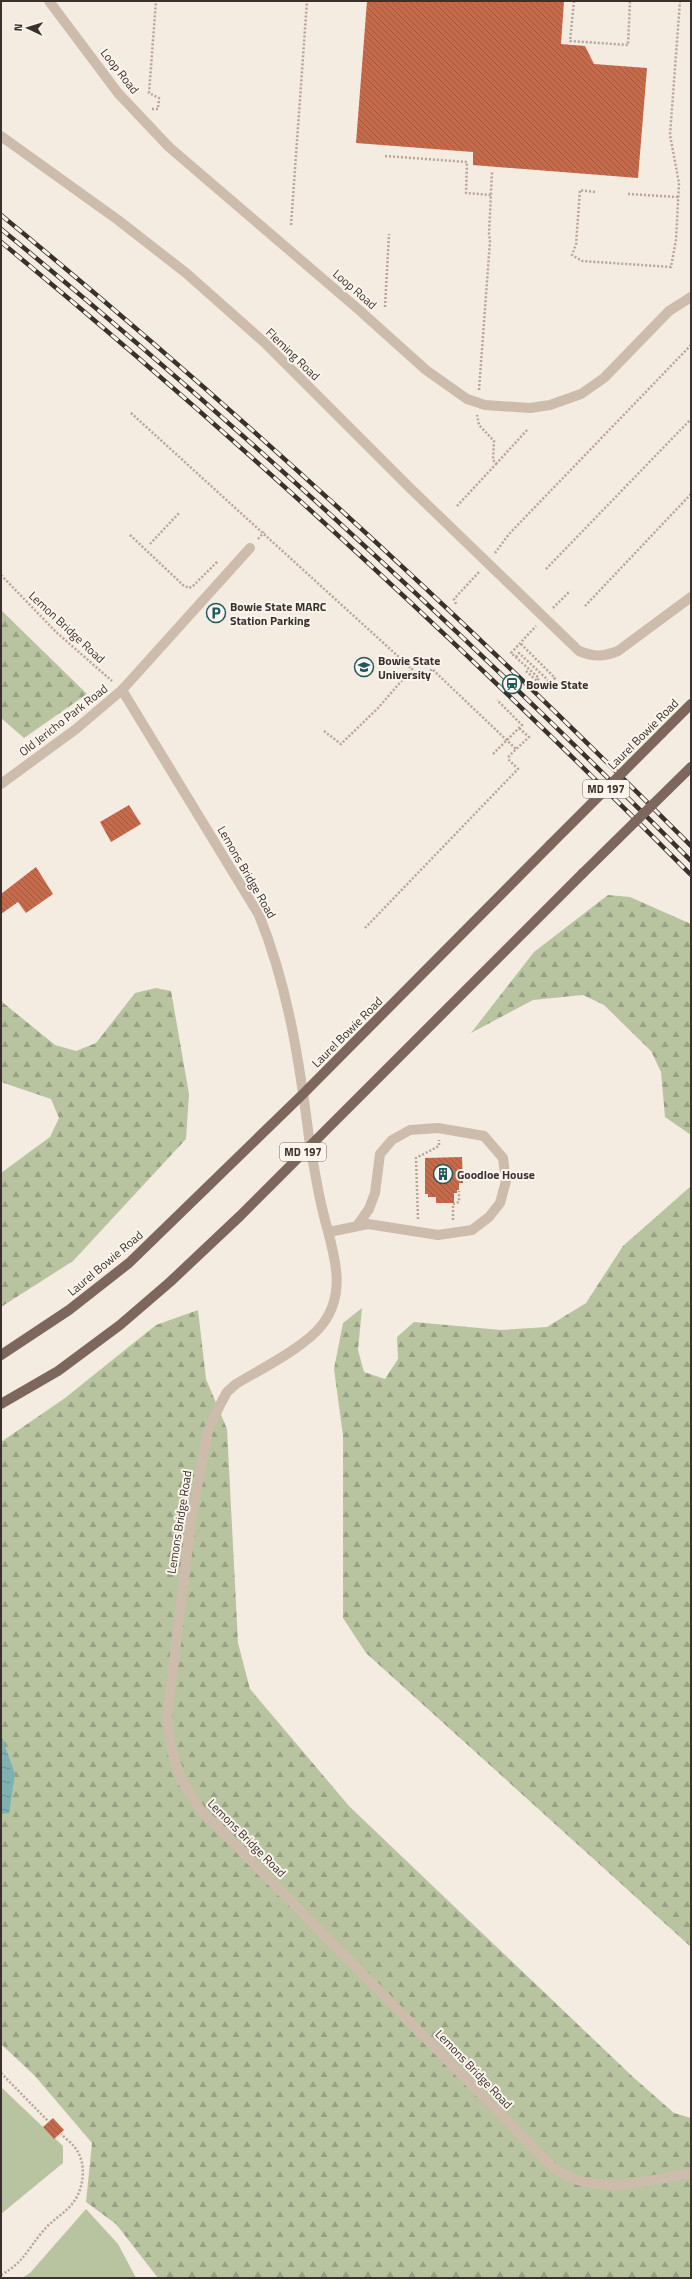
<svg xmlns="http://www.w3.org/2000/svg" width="692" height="2279" font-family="'Titillium Web',sans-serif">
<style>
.forest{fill:url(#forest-firs)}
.garden{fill:#b8c4a0}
.water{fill:url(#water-ripples)}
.building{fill:url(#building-back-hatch)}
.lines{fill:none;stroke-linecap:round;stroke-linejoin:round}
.path{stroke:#b9a596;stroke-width:2.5;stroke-dasharray:2 2;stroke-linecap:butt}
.lane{stroke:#cdbbac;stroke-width:10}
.street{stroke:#cdbbac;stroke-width:10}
.primary{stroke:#7d675c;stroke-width:10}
.rail-casing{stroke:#3b302b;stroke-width:4.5}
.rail{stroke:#fbf5ee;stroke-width:3;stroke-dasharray:9;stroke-linecap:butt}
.primary-bridge{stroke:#7d675c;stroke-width:10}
.labels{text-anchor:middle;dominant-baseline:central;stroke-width:4;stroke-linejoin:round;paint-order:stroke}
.shield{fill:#fbf5ee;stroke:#756b66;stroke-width:1}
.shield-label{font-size:11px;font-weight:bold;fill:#3b302b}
.street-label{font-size:12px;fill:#3b302b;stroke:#fbf5ee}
.poi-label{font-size:12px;font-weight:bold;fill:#3b302b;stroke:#fbf5ee;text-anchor:start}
</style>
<defs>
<pattern id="forest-firs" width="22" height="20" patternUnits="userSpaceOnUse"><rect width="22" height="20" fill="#b8c4a0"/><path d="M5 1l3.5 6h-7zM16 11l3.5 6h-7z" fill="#97a083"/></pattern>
<pattern id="water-ripples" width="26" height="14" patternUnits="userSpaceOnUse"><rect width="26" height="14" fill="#7fb0b2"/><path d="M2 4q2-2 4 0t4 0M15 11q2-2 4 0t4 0" fill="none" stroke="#699091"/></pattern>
<pattern id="building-back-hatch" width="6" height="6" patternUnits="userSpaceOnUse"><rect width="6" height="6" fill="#c8694b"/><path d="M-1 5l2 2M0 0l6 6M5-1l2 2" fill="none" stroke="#a4573f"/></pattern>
</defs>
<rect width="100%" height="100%" fill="#f4ebe1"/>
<path class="forest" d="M1 610 87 694 24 738 1 718Z
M608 895 630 897 691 924V1135L665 1117 661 1072 651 1051 604 1005 583 995 533 1000 471 1033 534 952Z
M156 988 171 991 189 1094 186 1139 73 1261 1 1307V1173L50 1137 59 1118 51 1099 1 1082V1001L55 1045 76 1051 96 1043 135 993Z
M691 1186V1947L366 1653 343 1618V1436L334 1369 343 1323 362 1308 358 1350 364 1372 385 1379 398 1359 397 1337 414 1322 501 1330 547 1327 586 1303 623 1246Z
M198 1310 206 1379 227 1429 238 1643 250 1689 349 1806 633 2077 674 2113 691 2118V2278H158L116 2224 86 2202 92 2143 35 2076 1 2044V1442L65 1398 156 1325Z"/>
<path class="garden" d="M1 2087 63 2146V2163L1 2214Z
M86 2209 118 2244 136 2278H22L30 2273Z"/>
<path class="water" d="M1 1735 15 1774 9 1813 1 1814Z"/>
<path class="building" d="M367 1H564L561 44 585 46 594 64 647 68 638 178 473 165V152L356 143Z
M129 805 141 824 111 842 100 822Z
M36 867 53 894 26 913 18 902 1 914V894Z
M462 1157 463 1183H459V1190H457V1193H454V1203H436V1197H428V1194H425V1158Z
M53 2118 64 2130 54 2139 43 2127Z"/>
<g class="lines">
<path class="path" d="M574 1 570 41 628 45 630 1
M152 109H158L159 98 149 93 156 1
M385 156 467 162 466 193 491 195
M595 192 580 190 576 244 572 255 582 261 671 267 676 240 679 183 670 135 680 1
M628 194 678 197
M291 225 307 1
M385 307 389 234
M479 390 490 241 489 234 492 172
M131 413 412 669
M496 464 527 430
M457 506 496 464 493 460 494 441 479 425 477 415
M130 535 183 585 189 588 193 586 218 561
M258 539 264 532
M150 544 180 512
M495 553 509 534 691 345
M546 569 691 419
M1 575 56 632 112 681
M456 604 454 599 479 572
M585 606 691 494
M553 608 570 591
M516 657 519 653 550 682 555 678 520 643
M526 671 537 681 539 678 511 653 536 626
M324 731 341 744 378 708 412 669 423 680 432 669 516 749
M493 754 522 725 497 700
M365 928 518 769 509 760V756L529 737 519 728
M418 1219 416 1158 439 1146V1140
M453 1220V1204L459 1202V1191
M1 2073 49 2122
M1 2275C23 2263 28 2249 43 2231 51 2221 64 2214 72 2204 84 2190 87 2164 76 2149 72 2143 65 2138 61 2134"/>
<path class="lane" d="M1 136 118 220 186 273 265 343 411 489 579 651C594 657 603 657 618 651L691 597
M122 690 250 548
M310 1145C314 1166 317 1187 322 1208 331 1247 350 1289 322 1325 305 1347 261 1369 236 1384L227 1392 221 1403 208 1431 192 1513 167 1718 172 1751 181 1779 201 1811 220 1829 528 2142C538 2152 549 2166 562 2173 602 2196 649 2180 691 2173
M329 1232 368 1224 438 1235 472 1230 489 1217 500 1203 506 1181 503 1158 484 1136 438 1128 410 1130 392 1140 380 1154 375 1193 369 1209 357 1226"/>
<path class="street" d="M49 1 118 93 169 147 358 309 426 370 467 399 485 405 530 408 550 405 581 394 604 378 669 311 691 297
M1 784 76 729 122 690 259 915C289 989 300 1066 310 1145"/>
<path class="primary" d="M662 733 691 704
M1 1355 69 1310 129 1263 303 1094 550 845
M1 1404 58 1371 120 1325 170 1282 240 1216 583 873"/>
<defs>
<path id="rail" d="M1 215C242 413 471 625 691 846
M1 229C242 427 471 639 691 861
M1 242C242 441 471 653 691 875"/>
</defs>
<use href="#rail" class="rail-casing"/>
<use href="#rail" class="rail"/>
<path class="primary-bridge" d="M550 845 662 733
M583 873 691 767"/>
</g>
<defs>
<symbol id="parking-ring" viewBox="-11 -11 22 22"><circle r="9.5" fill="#fbf5ee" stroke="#1f5a5e" stroke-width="1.5"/><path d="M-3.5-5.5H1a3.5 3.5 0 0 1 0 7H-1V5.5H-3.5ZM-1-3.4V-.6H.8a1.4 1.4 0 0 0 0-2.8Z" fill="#1f5a5e"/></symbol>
<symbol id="university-ring" viewBox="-11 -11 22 22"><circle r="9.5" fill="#fbf5ee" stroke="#1f5a5e" stroke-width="1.5"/><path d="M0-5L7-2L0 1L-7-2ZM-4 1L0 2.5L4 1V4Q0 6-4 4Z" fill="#1f5a5e"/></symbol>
<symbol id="station-ring" viewBox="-11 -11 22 22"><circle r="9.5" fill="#fbf5ee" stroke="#1f5a5e" stroke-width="1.5"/><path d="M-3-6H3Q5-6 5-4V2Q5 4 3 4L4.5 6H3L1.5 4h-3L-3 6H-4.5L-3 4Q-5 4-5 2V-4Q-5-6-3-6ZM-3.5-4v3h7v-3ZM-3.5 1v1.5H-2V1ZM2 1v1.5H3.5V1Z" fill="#1f5a5e"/></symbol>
<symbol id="building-ring" viewBox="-11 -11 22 22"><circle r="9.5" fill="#fbf5ee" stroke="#1f5a5e" stroke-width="1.5"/><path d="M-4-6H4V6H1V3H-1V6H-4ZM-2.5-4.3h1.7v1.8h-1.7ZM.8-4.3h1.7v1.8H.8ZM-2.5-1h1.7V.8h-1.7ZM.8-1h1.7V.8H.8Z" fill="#1f5a5e"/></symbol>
</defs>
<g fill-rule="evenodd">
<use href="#parking-ring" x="205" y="602" width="22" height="22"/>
<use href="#university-ring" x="353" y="656" width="22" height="22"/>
<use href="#station-ring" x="501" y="673" width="22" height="22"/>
<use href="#building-ring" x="432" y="1163" width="22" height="22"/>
</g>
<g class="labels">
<g class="shield">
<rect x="583" y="780" width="46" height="18" rx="3"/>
<rect x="280" y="1143" width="46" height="18" rx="3"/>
</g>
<g class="shield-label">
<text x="606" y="789">MD 197</text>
<text x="303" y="1152">MD 197</text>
</g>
<g class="street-label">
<text transform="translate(120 71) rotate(52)">Loop Road</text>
<text transform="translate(355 289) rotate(41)">Loop Road</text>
<text transform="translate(293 354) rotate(44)">Fleming Road</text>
<text transform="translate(67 627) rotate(43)">Lemon Bridge Road</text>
<text transform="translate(63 720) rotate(-38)">Old Jericho Park Road</text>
<text transform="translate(643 734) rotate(-45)">Laurel Bowie Road</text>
<text transform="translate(247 872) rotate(60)">Lemons Bridge Road</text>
<text transform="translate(347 1032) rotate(-45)">Laurel Bowie Road</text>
<text transform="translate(105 1263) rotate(-40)">Laurel Bowie Road</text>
<text transform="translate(179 1522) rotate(-81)">Lemons Bridge Road</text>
<text transform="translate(247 1838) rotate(45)">Lemons Bridge Road</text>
<text transform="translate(474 2069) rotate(46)">Lemons Bridge Road</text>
</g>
<g class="poi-label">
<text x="230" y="606">Bowie State MARC<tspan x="230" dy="14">Station Parking</tspan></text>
<text x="378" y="660">Bowie State<tspan x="378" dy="14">University</tspan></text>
<text x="526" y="684">Bowie State</text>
<text x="457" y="1174">Goodloe House</text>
</g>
</g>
<rect width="692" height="2279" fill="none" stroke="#3b302b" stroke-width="4"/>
<g transform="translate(28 28) rotate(274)" stroke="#fbf5ee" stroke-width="3" paint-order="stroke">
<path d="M0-3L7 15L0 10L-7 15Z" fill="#3b302b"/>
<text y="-6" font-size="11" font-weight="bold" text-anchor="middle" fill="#3b302b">N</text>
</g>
</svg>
